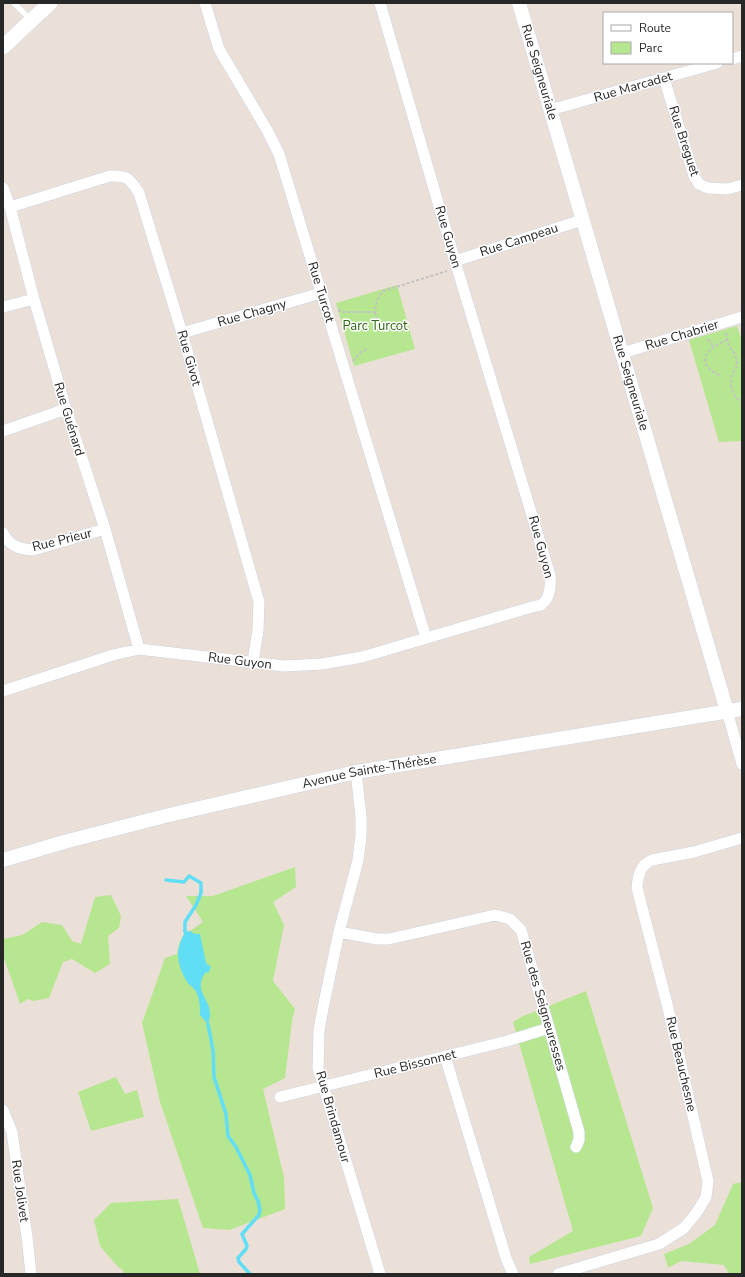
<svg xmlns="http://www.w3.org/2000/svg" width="745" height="1277" font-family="'Nunito Sans',sans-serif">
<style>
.green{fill:#b6e68f}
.water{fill:#61def6}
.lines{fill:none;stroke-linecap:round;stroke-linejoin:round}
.stream{stroke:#61def6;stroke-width:3.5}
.service-casing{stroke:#ccd2e2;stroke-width:6}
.minor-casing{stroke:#ccd2e2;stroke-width:12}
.tertiary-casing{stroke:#ccd2e2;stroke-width:15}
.secondary-casing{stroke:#ccd2e2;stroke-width:16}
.path{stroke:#c3c3c3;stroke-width:2;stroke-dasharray:3 2;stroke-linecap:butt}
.service{stroke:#fff;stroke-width:5.5}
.minor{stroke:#fff;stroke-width:11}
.tertiary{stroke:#fff;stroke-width:14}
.secondary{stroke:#fff;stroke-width:15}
.labels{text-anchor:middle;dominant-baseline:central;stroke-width:3;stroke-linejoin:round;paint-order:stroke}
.street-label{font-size:13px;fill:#272727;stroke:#fff}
.park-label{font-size:13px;fill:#2e6714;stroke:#fff}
</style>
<rect width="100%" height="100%" fill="#ebe0d7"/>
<path class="green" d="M397 285 415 349 354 366 336 303Z
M737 326 742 341V441L719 442 689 340Z
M295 867 296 887 273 902 284 925 273 981 295 1009 292 1021 285 1078 263 1089 284 1177 285 1209 229 1230 203 1228 160 1102 142 1023 165 958 177 954 179 944 185 932 190 931 203 922 186 896H213Z
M111 895 121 916 119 928 108 936 110 964 95 973 72 959 63 962 49 998 34 1001 28 999 20 1004 3 955V939L22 935 42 922 62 925 72 941 81 944 95 897Z
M586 991 653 1208 641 1236 530 1264 529 1257 573 1231 513 1022 521 1017Z
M116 1077 125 1094 137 1090 144 1117 91 1131 78 1092Z
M742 1182V1274H729L724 1265 681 1261 668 1268 664 1254 689 1244 715 1225 733 1184Z
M178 1199 200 1274H123V1270L117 1266 100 1246 94 1220 111 1203Z"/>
<path class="water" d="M190 931 195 934H200L206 963 211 967 209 972 205 973C193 992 210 998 210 1014 210 1017 209 1021 208 1024L200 1015C200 1006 200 998 195 990 193 987 189 985 187 982 176 962 175 951 185 932Z"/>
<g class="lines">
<path class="stream" d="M166 880 184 882 189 876 201 883V893L196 905 185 922V932
M208 1024 213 1050 214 1077 226 1114 228 1136 236 1147 250 1175 254 1193 258 1201 260 1210 259 1215 242 1234 247 1246 246 1249 238 1258 239 1262 250 1274"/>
<defs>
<path id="service" d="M14 3 31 20"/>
<path id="minor" d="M205 3 219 49 267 130 279 154 426 638
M732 59 742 56
M664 78 694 176 699 184 708 188 727 189 742 185
M550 110 717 63
M3 188 10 207 34 299 66 409 105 529 139 649
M10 207 110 176C128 175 130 179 139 193L182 333 259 602 258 630 253 662
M455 261 582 220
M3 307 34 299
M182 333 321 293
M622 353 742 317
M3 431 66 409
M3 533C9 546 20 549 33 550L105 529
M3 691 113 655 139 649 284 666 322 664 362 657 532 607C535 606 540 606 542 604 551 597 551 585 550 575L455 261 380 3
M727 711 742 764
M356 772 361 816V836L358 860 339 932 323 1008 319 1031 318 1068 380 1274
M339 932 377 939H389L495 915 510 919 521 930 579 1132V1140L576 1147
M445 1056 506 1258 513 1274
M280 1097 507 1041 549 1028
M3 1110 12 1132 27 1237 31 1274
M558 1274 659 1244 684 1228 697 1212 706 1197 708 1181 667 1004 637 888C638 876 640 865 652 860L694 852 742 838"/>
<g id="tertiary">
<path id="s1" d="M519 3 727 711"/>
<path id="s2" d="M3 860 64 842 165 816 356 772 742 709"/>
</g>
<path id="secondary" d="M3 47 50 3"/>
</defs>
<use href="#service" class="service-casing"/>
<use href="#minor" class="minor-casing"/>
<use href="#tertiary" class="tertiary-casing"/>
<use href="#secondary" class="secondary-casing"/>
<path class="path" d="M338 310 344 312H375C376 303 377 298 383 291L447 271
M375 312 377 319
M726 333C727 338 728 344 731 348 734 353 737 357 737 363 737 369 731 374 731 381 730 389 735 399 742 402
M708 339 713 346
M353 361 361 352 367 349
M719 375C693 363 708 346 728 340"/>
<use href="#service" class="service"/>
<use href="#minor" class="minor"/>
<use href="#tertiary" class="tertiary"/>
<use href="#secondary" class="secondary"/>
</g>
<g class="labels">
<g class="street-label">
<text stroke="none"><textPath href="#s1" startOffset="72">Rue Seigneuriale</textPath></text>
<text transform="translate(633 87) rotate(-16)">Rue Marcadet</text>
<text transform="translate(684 141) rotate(72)">Rue Breguet</text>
<text transform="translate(448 237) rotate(74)">Rue Guyon</text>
<text transform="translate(519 240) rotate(-18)">Rue Campeau</text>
<text transform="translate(321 292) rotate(73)">Rue Turcot</text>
<text transform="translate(252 313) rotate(-16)">Rue Chagny</text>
<text transform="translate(682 335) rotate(-17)">Rue Chabrier</text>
<text transform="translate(189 358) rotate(74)">Rue Givot</text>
<text stroke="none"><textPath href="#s1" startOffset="396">Rue Seigneuriale</textPath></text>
<text transform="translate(69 419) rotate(73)">Rue Guénard</text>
<text transform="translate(62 540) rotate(-14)">Rue Prieur</text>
<text transform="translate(541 547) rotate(75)">Rue Guyon</text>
<text transform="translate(240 661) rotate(7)">Rue Guyon</text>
<text stroke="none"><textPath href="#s2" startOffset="377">Avenue Sainte-Thérèse</textPath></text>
<text transform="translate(543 1006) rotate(74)">Rue des Seigneuresses</text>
<text transform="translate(415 1064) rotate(-14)">Rue Bissonnet</text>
<text transform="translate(681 1064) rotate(77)">Rue Beauchesne</text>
<text transform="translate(333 1117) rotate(74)">Rue Brindamour</text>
<text transform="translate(20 1191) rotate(82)">Rue Jolivet</text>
</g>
<g class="park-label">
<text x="375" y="326">Parc Turcot</text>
</g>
</g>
<rect width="745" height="1277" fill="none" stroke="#272727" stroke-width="8"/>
<rect x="603" y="12" width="130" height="52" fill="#ffffff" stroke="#a9a9a9"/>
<rect x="611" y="25" width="20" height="6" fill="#ffffff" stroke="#a9a9a9"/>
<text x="639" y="32" font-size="12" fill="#272727">Route</text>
<rect x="611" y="42" width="20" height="12" fill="#b6e68f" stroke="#a9a9a9"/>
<text x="639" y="52" font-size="12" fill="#272727">Parc</text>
</svg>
